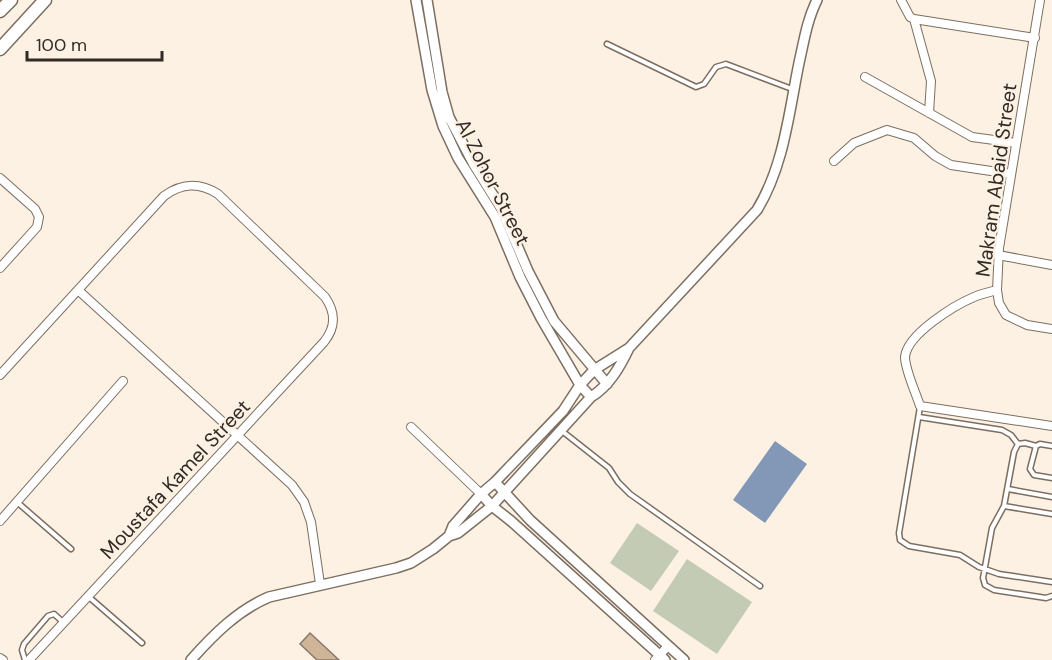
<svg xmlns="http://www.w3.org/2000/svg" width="1052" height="660" font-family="'DM Sans',sans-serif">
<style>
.green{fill:#c4cbb5}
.water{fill:#8298b6}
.building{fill:#d0b497;stroke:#877a6c;stroke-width:1.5}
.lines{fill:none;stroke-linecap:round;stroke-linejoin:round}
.service-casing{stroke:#7c6e60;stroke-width:7}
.minor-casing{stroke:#7c6e60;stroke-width:10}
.tertiary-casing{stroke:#7c6e60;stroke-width:12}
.trunk-casing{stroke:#7c6e60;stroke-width:15}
.service{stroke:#fff;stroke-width:4}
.minor{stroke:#fff;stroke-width:8}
.tertiary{stroke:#fff;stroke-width:9}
.trunk{stroke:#fff;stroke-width:12}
.labels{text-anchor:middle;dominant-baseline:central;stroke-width:4.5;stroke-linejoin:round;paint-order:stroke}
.street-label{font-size:20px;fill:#312b25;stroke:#fdf1e4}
</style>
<rect width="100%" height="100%" fill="#fdf1e4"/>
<path class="green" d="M637 523 679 551 651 591 610 563Z
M687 559 752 602 717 654 653 611Z"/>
<path class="water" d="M775 441 807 464 765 523 733 500Z"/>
<path class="building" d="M310 633 339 660H317L300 644Z"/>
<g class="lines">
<defs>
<path id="service" d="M607 44 696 87 704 84 716 67 726 64 792 89
M920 407 899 533 900 540 909 546 960 555 979 567 999 574 1052 582
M919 417 1002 430 1011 435 1018 444
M562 431 609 468 618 482 630 494 760 586
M1036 446 1025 443 1018 444 1014 452 1004 506 992 528 983 578 985 585 994 590 1046 598 1052 596
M1052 446 1040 444 1036 446 1030 469 1034 475 1052 478
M1008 489 1052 497
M17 502 71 549
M1004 506 1052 514
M89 597 142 643
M25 660 22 650 24 644 48 616 54 614 63 622"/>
<path id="minor" d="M901 0 910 17 914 19 1035 38
M1040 0 999 248 997 290 999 303 1006 315 1027 325 1052 329
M914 19 931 81 929 113
M865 77 972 137 1016 143
M834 161 854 143 887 130 914 138 935 156 951 165 1011 174
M0 178 35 209 39 217 37 227 0 268
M998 255 1052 265
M78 290 292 485 304 502 311 522 320 584
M997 290C989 292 981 294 974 297 955 305 907 334 905 357 905 370 916 393 920 406L1052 426
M0 375 164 196C182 183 199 182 218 194L325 297C336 313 336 327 324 342L29 660
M411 427 481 494
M0 521 123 381
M0 658 3 660
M655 660 668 646"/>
<path id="tertiary" d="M416 0 432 90 443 126 458 158 495 217 520 277 541 318 580 385 591 397
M427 0 442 92 449 117 473 163 501 208 528 271 554 321 607 384
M495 482 530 520 684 660
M481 494 492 506 511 521 665 660
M449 536 453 526 481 494 495 482 563 411 580 385 594 370 629 348 757 210C784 166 789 112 799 63 804 41 807 20 817 0
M191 660C213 635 238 610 269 597L396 568 411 563 433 549 449 536 458 533 492 506 591 397C609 386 620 367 629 348"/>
<path id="trunk" d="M0 11 11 0
M0 49 45 0"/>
</defs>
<use href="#service" class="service-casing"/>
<use href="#minor" class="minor-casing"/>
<use href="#tertiary" class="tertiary-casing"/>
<use href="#trunk" class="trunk-casing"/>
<use href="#service" class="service"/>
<use href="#minor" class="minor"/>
<use href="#tertiary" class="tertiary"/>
<use href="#trunk" class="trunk"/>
</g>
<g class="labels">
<g class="street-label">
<text transform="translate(996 180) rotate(-82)">Makram Abaid Street</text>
<text transform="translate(493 182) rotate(63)">Al Zohor Street</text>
<text transform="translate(175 479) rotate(-47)">Moustafa Kamel Street</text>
</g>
</g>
<path d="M27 51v9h135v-9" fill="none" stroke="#312b25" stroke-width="3"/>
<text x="36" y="51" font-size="18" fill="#312b25" stroke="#fdf1e4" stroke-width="4.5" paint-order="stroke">100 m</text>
</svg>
